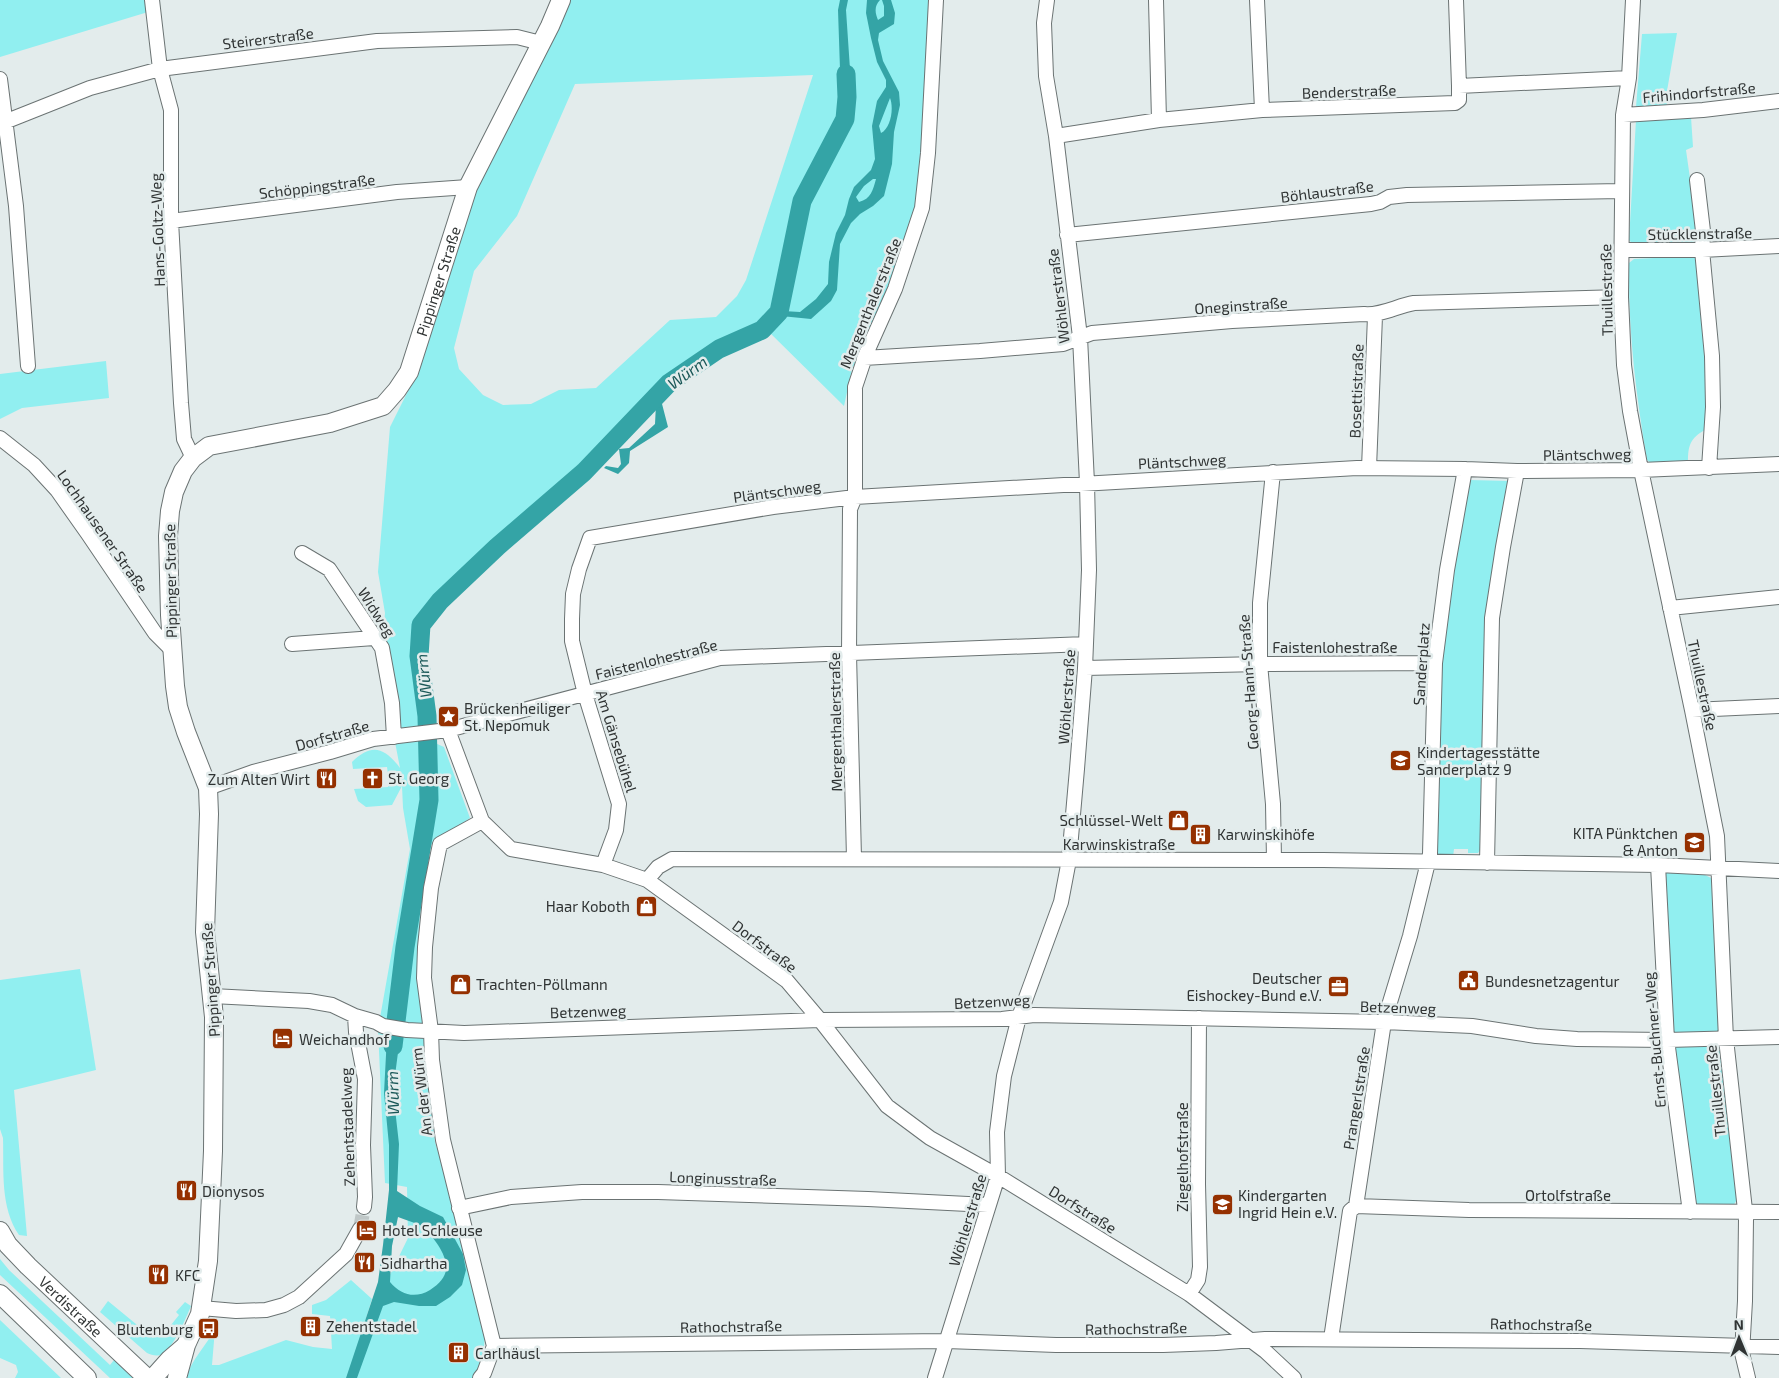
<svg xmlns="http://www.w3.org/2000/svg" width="1779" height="1378" font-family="'Exo 2',sans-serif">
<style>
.green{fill:#91eff0;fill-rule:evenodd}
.water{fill:#34a4a6;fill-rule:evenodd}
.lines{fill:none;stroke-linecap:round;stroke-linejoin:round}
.river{stroke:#34a4a6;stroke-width:19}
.minor-tunnel{stroke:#bfc7c7;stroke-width:14;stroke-dasharray:14 7;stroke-linecap:butt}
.minor-casing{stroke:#6b7373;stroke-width:16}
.major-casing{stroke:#6b7373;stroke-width:20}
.minor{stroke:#fff;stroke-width:14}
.major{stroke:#fff;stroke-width:18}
.labels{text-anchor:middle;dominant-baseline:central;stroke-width:5;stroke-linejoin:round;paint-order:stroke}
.street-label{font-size:15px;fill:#303434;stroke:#e3ecec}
.poi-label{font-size:15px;fill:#303434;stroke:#e3ecec;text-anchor:start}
.water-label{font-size:16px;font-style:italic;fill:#195757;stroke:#e3ecec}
</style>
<rect width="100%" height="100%" fill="#e3ecec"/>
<path class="green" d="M0 0H149L148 12 0 57Z
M567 0H931L918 213 897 270 852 369 844 406 766 329 724 349 667 384 603 455 506 547 441 600 418 655 435 743 444 747 470 818 431 845 422 885 417 979 424 1026 425 1062 435 1142 448 1186 485 1335C484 1351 482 1364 473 1378H186C191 1360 206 1346 215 1329L212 1365H219L286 1340 313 1347 332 1349 330 1316 312 1314V1305L326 1300 351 1280 372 1299 361 1334 408 1238 407 1187 385 1183 378 1029 410 849 403 808 402 786 392 805 366 807 358 801 354 789 388 787V782H397V774H388L387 767 353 769 352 762C372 742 385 748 400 768L380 664 385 613 378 572 390 427 412 383 473 199 507 122ZM813 75 746 280 737 296 716 317 670 320 596 388 559 390 531 404 503 405 483 395 459 369 454 348 474 271 517 216 575 84Z
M1677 33 1667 91V107L1638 110 1636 107 1642 34Z
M1691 117 1693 147 1686 150 1698 235 1695 242 1634 245 1629 240 1636 120Z
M1695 256 1698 260C1703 316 1711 373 1705 430 1690 438 1688 446 1688 462L1651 463 1647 460C1636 395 1628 330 1629 263L1634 259Z
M106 361 109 398 22 408 0 419V374Z
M1469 480 1512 481 1497 548 1482 848 1478 853H1468V849H1454L1453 857H1440L1435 849 1440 678 1452 573Z
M1665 873 1703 874 1711 878 1721 1034H1674Z
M80 969 96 1070 14 1090 27 1236 19 1235C0 1207 4 1171 3 1138L0 1129V980Z
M1712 1044 1721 1053 1738 1198 1733 1206H1695L1675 1045Z
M0 1259 9 1270 110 1365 114 1360 133 1378H110L0 1275Z
M108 1301 153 1338 158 1331 163 1335 179 1315 176 1312 185 1302 191 1306C186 1318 173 1349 162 1354 157 1357 152 1355 147 1353L100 1312Z
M0 1320 61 1378H15L18 1372 16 1365 0 1358Z"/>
<path class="water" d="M840 0H848L846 10 852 99H841L838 10Z
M867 0H880C874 6 875 13 878 20L884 16V6L882 0H891L895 13 894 24 879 33 878 40 883 61 899 92 900 105 894 132 892 164 884 196 873 206 860 214 851 223 840 244 837 290 831 301 811 319 781 316 783 311 800 312 816 299 828 284 829 262 836 233 845 215 849 199 854 187 871 170 875 159 872 126 877 101 886 87V80L877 62 871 38 866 13ZM890 98C894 108 891 128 881 133L879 126ZM873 179H876C873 190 871 199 859 202L856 197 864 186Z
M661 400 668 427 630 451 629 463 618 474 604 468 606 466 618 468 621 464 619 449 629 448 655 424 656 404Z
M387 1036 400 1037 393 1091 399 1144 397 1191 420 1206 443 1217 463 1254 466 1270 462 1285 450 1297 436 1306H419L394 1302 383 1306 357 1378H346L378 1282 383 1245 389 1190V1145L384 1093ZM398 1217C405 1220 413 1222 420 1225 427 1229 433 1238 438 1245 450 1264 450 1277 430 1290 415 1299 401 1295 390 1282L392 1246Z"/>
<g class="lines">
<path class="river" d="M393 1046 405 947 429 800 427 716 419 656 421 625 440 601 497 547 584 472 669 383 719 349 762 330 779 312 802 201 845 119 847 97 846 74"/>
<path class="minor-tunnel" d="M360 1229 364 1207"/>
<defs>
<path id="minor" d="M152 0 160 69 171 110V221L181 403 184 439 193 458
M1156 0 1159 120
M1257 0 1262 110
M1456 0 1459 86
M1633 0 1629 78 1623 115 1621 297 1624 365 1630 411 1641 470 1692 710 1717 836 1726 1039 1746 1219 1745 1301 1742 1353 1748 1378
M0 79 16 206 28 366
M1623 115 1703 110 1779 101
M7 121 90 88 160 69 377 41 517 37 541 43
M1056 136 1159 120 1262 110 1455 103 1459 100V86L1629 78
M1697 180 1703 231 1702 250 1712 356 1713 407 1709 468
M171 221 397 192 468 187
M1067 235 1371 204 1380 202 1389 197 1407 195 1621 191
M1622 250H1702L1779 246
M864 358 980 351 1063 344 1092 333 1232 321 1364 314C1380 316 1397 306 1414 303L1621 297
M0 438 34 465 57 490 88 534 155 633 171 649
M1369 468 1375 316
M1273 472 1260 603V664L1273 804 1274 860
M302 553 329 569 382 648 392 703 394 737
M1670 608 1779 597
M292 644 374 638
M1085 668 1260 664 1435 663
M1692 710 1779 706
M448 730 482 821 511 849 603 865 647 880 787 981 820 1020 887 1106 930 1138 998 1176 1189 1294 1265 1351 1294 1378
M208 788 253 772 330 752 373 739 448 730 720 658 1086 644
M854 858 849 654 850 509 855 497V387L866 354 895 289 922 208 928 153 936 0
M1487 863 1492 618 1503 547 1517 471
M603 865 616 830 619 804 585 694 572 641V619L573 594 579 569 590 538 773 507 855 497 1357 468 1465 469 1517 471 1641 470 1779 464
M1658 865 1667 1040 1690 1212
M647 880 658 867 672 859 1323 860 1658 865 1779 871
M212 996 309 1001 332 1005 355 1016 376 1022 383 1026 407 1030 464 1033 820 1020 1002 1019 1034 1015 1384 1022 1472 1026 1536 1036 1577 1039 1667 1040 1779 1037
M355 1016 356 1032 365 1079 363 1145 365 1197 364 1207
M1356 1206 1469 1210 1779 1212
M459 1208 511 1197 582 1192H658L868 1199 988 1205
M1189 1294 1198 1280 1200 1267 1198 1184 1199 1018
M201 1308 236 1311 266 1310 284 1305 299 1297 346 1254 360 1229
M1331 1339 1350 1211 1356 1206 1384 1022 1410 936 1430 854 1435 663 1447 570 1465 469
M494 1346 946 1341 1056 1345H1163L1216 1343 1265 1339 1580 1341 1779 1347
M480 1378 484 1373 494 1346 443 1140 432 1060 431 1031 424 978 425 947 431 888 440 844 482 821
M935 1378 998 1176 997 1132 1004 1076 1019 1017 1061 902 1069 860 1077 769 1085 668 1089 570 1087 483 1080 337 1056 136 1046 76 1044 23 1047 0"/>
<g id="major">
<path id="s1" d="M0 1231 8 1245 28 1266 147 1378"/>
<path d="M0 1294 87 1378"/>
<path d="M153 1378 170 1359 184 1347"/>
<path id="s2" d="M177 1378 186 1345 200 1314 208 1261 213 1151 214 1017 205 932 209 814 208 788 186 732 178 707 175 686 170 615 168 536 170 511 174 492 183 471 193 458 209 446 330 423 383 406 397 390 409 372 468 187 550 26 561 0"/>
</g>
</defs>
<use href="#minor" class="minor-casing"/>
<use href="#major" class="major-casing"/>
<use href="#minor" class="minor"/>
<use href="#major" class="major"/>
</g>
<defs>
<symbol id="sight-square" viewBox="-11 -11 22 22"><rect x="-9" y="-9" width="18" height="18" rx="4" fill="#953000" stroke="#e3ecec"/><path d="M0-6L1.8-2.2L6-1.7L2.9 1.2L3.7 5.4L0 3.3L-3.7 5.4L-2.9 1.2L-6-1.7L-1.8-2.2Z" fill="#fff"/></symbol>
<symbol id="school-square" viewBox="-11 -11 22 22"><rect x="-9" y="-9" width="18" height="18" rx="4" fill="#953000" stroke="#e3ecec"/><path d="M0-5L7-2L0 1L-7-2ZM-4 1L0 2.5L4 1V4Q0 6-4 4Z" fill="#fff"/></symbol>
<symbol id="church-square" viewBox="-11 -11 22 22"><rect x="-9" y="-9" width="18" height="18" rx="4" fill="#953000" stroke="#e3ecec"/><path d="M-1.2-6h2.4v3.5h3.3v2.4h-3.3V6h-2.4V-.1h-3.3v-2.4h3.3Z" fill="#fff"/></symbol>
<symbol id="restaurant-square" viewBox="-11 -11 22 22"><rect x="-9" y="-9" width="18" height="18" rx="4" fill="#953000" stroke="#e3ecec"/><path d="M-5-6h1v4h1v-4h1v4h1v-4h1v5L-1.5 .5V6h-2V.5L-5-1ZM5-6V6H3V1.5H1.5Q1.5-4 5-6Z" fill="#fff"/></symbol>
<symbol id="shop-square" viewBox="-11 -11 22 22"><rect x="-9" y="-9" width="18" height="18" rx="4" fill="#953000" stroke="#e3ecec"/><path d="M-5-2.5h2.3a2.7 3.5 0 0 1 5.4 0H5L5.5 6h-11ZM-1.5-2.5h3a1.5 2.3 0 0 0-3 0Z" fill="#fff"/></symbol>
<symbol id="building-square" viewBox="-11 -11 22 22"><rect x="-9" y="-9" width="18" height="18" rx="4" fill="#953000" stroke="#e3ecec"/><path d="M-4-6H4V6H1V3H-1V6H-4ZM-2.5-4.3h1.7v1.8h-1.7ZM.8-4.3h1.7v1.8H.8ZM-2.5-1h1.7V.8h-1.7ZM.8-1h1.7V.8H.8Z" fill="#fff"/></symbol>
<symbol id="civic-square" viewBox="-11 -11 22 22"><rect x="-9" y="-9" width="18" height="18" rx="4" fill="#953000" stroke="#e3ecec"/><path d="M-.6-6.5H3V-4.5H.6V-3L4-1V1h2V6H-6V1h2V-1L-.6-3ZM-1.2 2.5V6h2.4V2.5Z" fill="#fff"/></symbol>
<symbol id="office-square" viewBox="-11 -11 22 22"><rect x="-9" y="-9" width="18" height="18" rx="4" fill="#953000" stroke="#e3ecec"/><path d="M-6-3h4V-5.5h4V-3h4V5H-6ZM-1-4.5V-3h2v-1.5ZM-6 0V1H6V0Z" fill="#fff"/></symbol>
<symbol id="hotel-square" viewBox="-11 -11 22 22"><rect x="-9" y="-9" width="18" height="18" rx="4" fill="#953000" stroke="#e3ecec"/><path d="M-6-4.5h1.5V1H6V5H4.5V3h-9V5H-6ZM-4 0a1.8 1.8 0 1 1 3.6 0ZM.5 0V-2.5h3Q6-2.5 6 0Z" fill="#fff"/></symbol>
<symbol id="bus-square" viewBox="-11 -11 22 22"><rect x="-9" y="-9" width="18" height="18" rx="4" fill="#953000" stroke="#e3ecec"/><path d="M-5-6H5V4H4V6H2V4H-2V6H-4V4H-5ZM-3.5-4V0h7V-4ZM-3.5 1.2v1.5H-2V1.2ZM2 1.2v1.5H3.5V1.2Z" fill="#fff"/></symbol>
</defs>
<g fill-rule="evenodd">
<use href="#sight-square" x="436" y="704" width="25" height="25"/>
<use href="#school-square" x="1388" y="748" width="25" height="25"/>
<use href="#church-square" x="360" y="766" width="25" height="25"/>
<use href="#restaurant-square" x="314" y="766" width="25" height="25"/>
<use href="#shop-square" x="1166" y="808" width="25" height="25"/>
<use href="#building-square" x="1188" y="822" width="25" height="25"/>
<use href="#school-square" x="1682" y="830" width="25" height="25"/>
<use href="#shop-square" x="634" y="894" width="25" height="25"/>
<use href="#civic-square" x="1456" y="968" width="25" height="25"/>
<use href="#shop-square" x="448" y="972" width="25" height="25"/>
<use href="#office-square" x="1326" y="974" width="25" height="25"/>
<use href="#hotel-square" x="270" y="1026" width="25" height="25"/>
<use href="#restaurant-square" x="174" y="1178" width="25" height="25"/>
<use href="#school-square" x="1210" y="1192" width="25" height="25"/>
<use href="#hotel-square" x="354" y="1218" width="25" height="25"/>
<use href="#restaurant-square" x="352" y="1250" width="25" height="25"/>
<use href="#restaurant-square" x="146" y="1262" width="25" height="25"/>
<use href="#building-square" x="298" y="1314" width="25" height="25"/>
<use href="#bus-square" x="196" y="1316" width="25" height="25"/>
<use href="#building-square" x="446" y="1340" width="25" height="25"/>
</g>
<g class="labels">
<g class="street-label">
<text transform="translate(268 38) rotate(-7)">Steirerstraße</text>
<text transform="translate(1349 91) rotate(-2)">Benderstraße</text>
<text transform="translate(1699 92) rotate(-5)">Frihindorfstraße</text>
<text transform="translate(317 186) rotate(-7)">Schöppingstraße</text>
<text transform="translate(1327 191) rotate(-7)">Böhlaustraße</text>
<text transform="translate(157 230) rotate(-92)">Hans-Goltz-Weg</text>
<text transform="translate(1700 233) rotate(-1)">Stücklenstraße</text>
<text stroke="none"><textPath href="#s2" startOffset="1274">Pippinger Straße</textPath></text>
<text transform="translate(1606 290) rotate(-91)">Thuillestraße</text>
<text transform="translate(1058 296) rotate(-97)">Wöhlerstraße</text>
<text transform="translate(870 303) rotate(-68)">Mergenthalerstraße</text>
<text transform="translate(1241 305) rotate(-4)">Oneginstraße</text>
<text transform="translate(1356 391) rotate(-88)">Bosettistraße</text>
<text transform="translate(1587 454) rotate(-1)">Pläntschweg</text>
<text transform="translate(1182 461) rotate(-3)">Pläntschweg</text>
<text transform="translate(777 491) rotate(-8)">Pläntschweg</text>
<text transform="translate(103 531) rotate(55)">Lochhausener Straße</text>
<text transform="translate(170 581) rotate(-91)">Pippinger Straße</text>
<text transform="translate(377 612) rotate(57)">Widweg</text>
<text x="1335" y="647">Faistenlohestraße</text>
<text transform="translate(656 659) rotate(-14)">Faistenlohestraße</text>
<text transform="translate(1421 664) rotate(-86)">Sanderplatz</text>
<text transform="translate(1248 682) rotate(-94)">Georg-Hann-Straße</text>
<text transform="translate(1703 685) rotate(78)">Thuillestraße</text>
<text transform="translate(1066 697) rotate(-86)">Wöhlerstraße</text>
<text transform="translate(835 722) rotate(-91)">Mergenthalerstraße</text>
<text transform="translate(332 735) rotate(-16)">Dorfstraße</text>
<text transform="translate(617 741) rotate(73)">Am Gänsebühel</text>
<text x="1119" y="844">Karwinskistraße</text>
<text transform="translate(765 946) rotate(37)">Dorfstraße</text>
<text transform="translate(210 980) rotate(-94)">Pippinger Straße</text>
<text transform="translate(992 1001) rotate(-3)">Betzenweg</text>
<text transform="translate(1398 1007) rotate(2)">Betzenweg</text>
<text transform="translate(588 1011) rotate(-2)">Betzenweg</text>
<text transform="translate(1654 1040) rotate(-95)">Ernst-Buchner-Weg</text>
<text transform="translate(1715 1091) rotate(-96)">Thuillestraße</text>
<text transform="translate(421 1092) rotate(-97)">An der Würm</text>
<text transform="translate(1356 1098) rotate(-81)">Prangerlstraße</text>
<text transform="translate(347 1127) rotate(-92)">Zehentstadelweg</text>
<text transform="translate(1182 1157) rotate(-90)">Ziegelhofstraße</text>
<text transform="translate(723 1178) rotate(2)">Longinusstraße</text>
<text x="1568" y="1195">Ortolfstraße</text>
<text transform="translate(1083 1209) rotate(32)">Dorfstraße</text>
<text transform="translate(967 1220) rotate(-73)">Wöhlerstraße</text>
<text stroke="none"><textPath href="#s1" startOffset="104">Verdistraße</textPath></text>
<text transform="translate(1541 1324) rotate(1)">Rathochstraße</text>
<text transform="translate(731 1326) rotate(-1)">Rathochstraße</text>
<text transform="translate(1136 1328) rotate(-1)">Rathochstraße</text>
</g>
<g class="poi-label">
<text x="464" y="708">Brückenheiliger<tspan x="464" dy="17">St. Nepomuk</tspan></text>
<text x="1417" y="752">Kindertagesstätte<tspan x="1417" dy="17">Sanderplatz 9</tspan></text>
<text x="388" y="778">St. Georg</text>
<text x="310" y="779" text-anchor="end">Zum Alten Wirt</text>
<text x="1163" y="820" text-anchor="end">Schlüssel-Welt</text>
<text x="1678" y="833" text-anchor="end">KITA Pünktchen<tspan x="1678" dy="17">&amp; Anton</tspan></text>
<text x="1217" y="834">Karwinskihöfe</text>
<text x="630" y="906" text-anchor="end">Haar Koboth</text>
<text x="1322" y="978" text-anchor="end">Deutscher<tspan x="1322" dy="17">Eishockey-Bund e.V.</tspan></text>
<text x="1485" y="981">Bundesnetzagentur</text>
<text x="476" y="984">Trachten-Pöllmann</text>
<text x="299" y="1039">Weichandhof</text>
<text x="202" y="1191">Dionysos</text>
<text x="1238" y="1195">Kindergarten<tspan x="1238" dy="17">Ingrid Hein e.V.</tspan></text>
<text x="382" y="1230">Hotel Schleuse</text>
<text x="381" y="1263">Sidhartha</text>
<text x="175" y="1275">KFC</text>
<text x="326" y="1326">Zehentstadel</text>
<text x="193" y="1329" text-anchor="end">Blutenburg</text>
<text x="475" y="1353">Carlhäusl</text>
</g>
<g class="water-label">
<text transform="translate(687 372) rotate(-36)">Würm</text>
<text transform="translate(423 676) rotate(-96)">Würm</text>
<text transform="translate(392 1093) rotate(-91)">Würm</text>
</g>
</g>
<g transform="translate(1739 1338) rotate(359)" stroke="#e3ecec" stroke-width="4" paint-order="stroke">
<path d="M0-4L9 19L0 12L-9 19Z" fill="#303434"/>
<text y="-8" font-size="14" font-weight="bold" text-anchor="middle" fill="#303434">N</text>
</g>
</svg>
